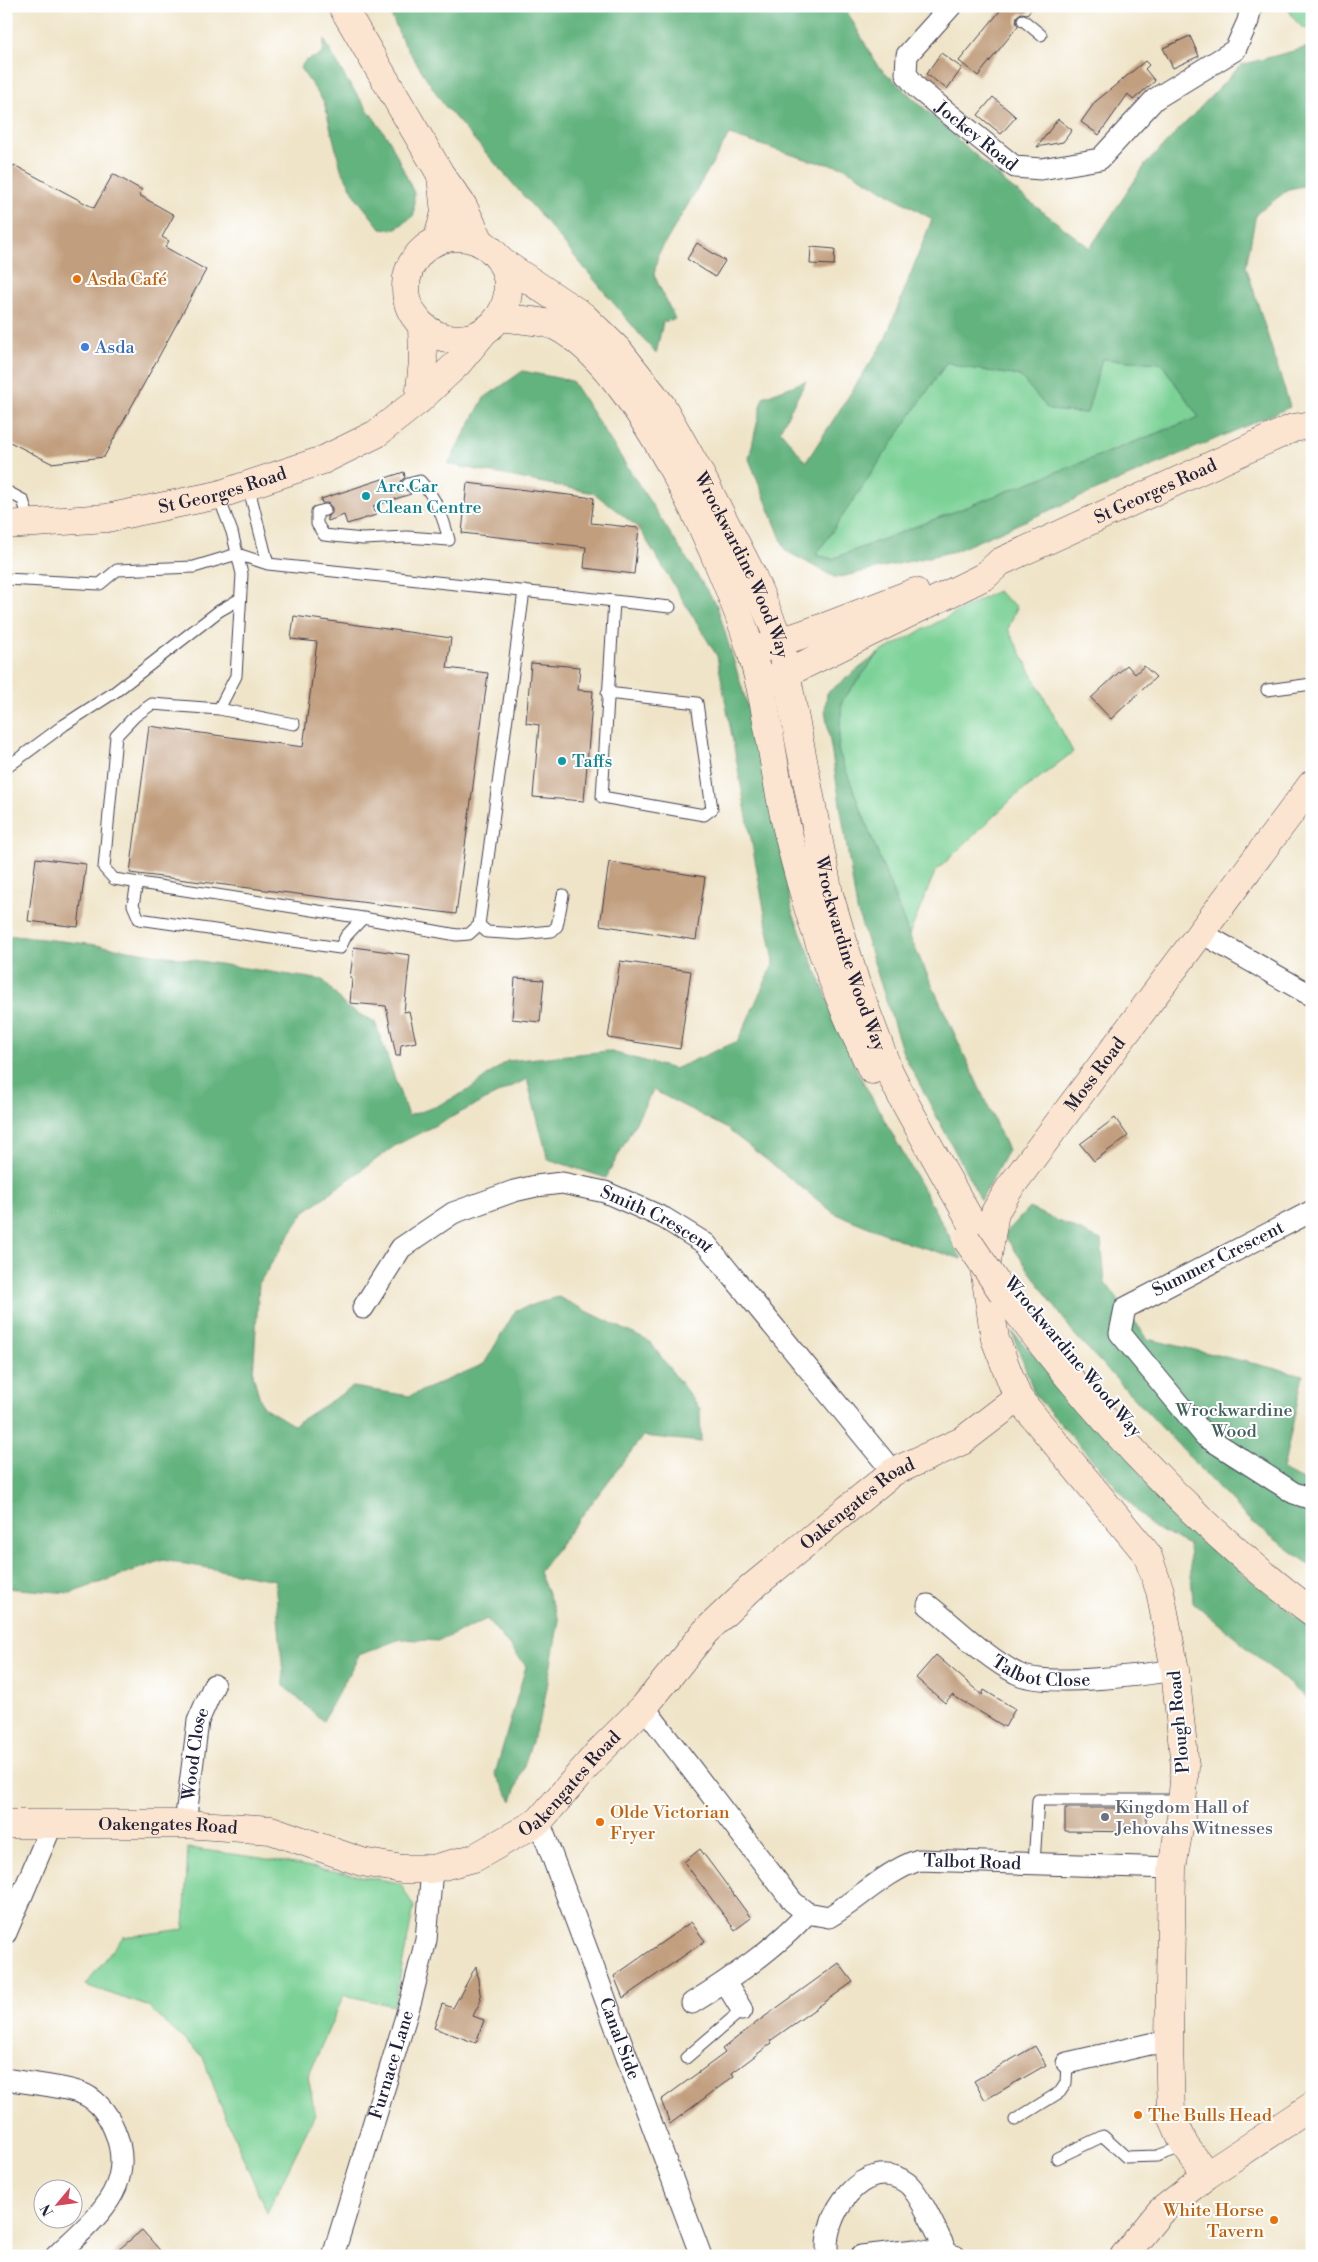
<svg xmlns="http://www.w3.org/2000/svg" width="1318" height="2262" font-family="'Libre Bodoni',serif">
<style>
.green{fill:#7bd196;stroke:#4e7a68}
.forest{fill:#64b37f;stroke:#436a5d;fill-rule:evenodd}
.building{fill:#c19e7e}
.lines{fill:none;stroke-linecap:round;stroke-linejoin:round}
.lane-casing{stroke:#413f50;stroke-width:13}
.street-casing{stroke:#413f50;stroke-width:23}
.secondary-casing{stroke:#413f50;stroke-width:29}
.lane{stroke:#fff;stroke-width:11}
.street{stroke:#fff;stroke-width:21}
.secondary{stroke:#fce5d0;stroke-width:28}
.secondary-bridge-casing{stroke:#413f50;stroke-width:29;stroke-linecap:butt}
.secondary-bridge{stroke:#fce5d0;stroke-width:28}
.food-dot{fill:#e8710a;stroke:#fff;stroke-width:2}
.shop-dot{fill:#3f7fe0;stroke:#fff;stroke-width:2}
.culture-dot{fill:#0f9aa8;stroke:#fff;stroke-width:2}
.worship-dot{fill:#6b7280;stroke:#fff;stroke-width:2}
.labels{text-anchor:middle;dominant-baseline:central;stroke-width:4;stroke-linejoin:round;paint-order:stroke}
.street-label{font-size:18px;fill:#22223b;stroke:#fff}
.food-label{font-size:18px;fill:#c56008;stroke:#fff;text-anchor:start}
.shop-label{font-size:18px;fill:#366cbe;stroke:#fff;text-anchor:start}
.culture-label{font-size:18px;fill:#0d838f;stroke:#fff;text-anchor:start}
.park-label{font-size:18px;fill:#415f5b;stroke:#fff}
.worship-label{font-size:18px;fill:#5b616d;stroke:#fff;text-anchor:start}
</style>
<rect width="100%" height="100%" fill="#fff"/>
<filter id="ink" filterUnits="userSpaceOnUse"><feTurbulence type="fractalNoise" baseFrequency=".02" numOctaves="2"/><feDisplacementMap in="SourceGraphic" scale="10" xChannelSelector="R" yChannelSelector="G"/><feConvolveMatrix kernelMatrix="1 2 1 2 8 2 1 2 1" color-interpolation-filters="sRGB"/></filter>
<filter id="wash" filterUnits="userSpaceOnUse"><feTurbulence type="fractalNoise" baseFrequency=".0096" numOctaves="4" result="noise"/><feDisplacementMap in="SourceGraphic" scale="20" xChannelSelector="R" yChannelSelector="G"/><feGaussianBlur stdDeviation="1.12" result="paint"/><feColorMatrix in="noise" values="0 0 0 0 0 0 0 0 0 0 0 0 0 0 0 0 0 1.4 0 .05"/><feComposite in="paint" operator="in"/></filter>
<g filter="url(#wash)">
<rect width="100%" height="100%" fill="#efe4c8"/>
<path class="green" d="M1287 6H1312V30C1298 28 1293 18 1287 6Z
M1102 359 1161 363 1199 417 832 559 816 555 947 362 963 367 1020 376 1049 410 1086 413Z
M997 591 1017 607 1008 629 1073 752 1013 798 935 872 909 935 838 750 842 701 879 653Z
M188 1848 261 1858 400 1883 414 1907 394 2006 344 1995 308 2076 315 2114 267 2213 219 2101 203 2057 147 2006 85 1985 123 1937 184 1929Z"/>
<path class="forest" d="M387 6H844L877 65 1008 185 1090 248 1145 165 1241 65 1312 46V184L1289 189 1256 214 1246 266 1290 407 955 551 836 578 786 551 749 459 763 397 806 381 780 430 806 462 885 340 932 219 843 167 812 161 729 135 658 255 654 275 675 319 663 322 656 354 542 217 444 105 403 42ZM1102 359 1161 363 1199 417 832 559 816 555 947 362 963 367 1020 376 1049 410 1087 413Z
M324 39 346 79 390 141 414 193V215C402 224 396 232 381 229L358 200 341 169 324 102 300 68 305 61 323 54Z
M523 371 572 381 717 606 763 757 792 911 857 1071 962 1259 908 1243 834 1213 726 1128 653 1090 606 1178 548 1159 527 1079 396 1145 304 1212 259 1283 253 1375 262 1406 293 1425 353 1387 410 1396 484 1364 516 1310 558 1297 650 1342 700 1409 701 1442 643 1436 539 1572 559 1620 543 1709 512 1801 495 1774 526 1666 487 1619 439 1641 400 1639 359 1655 323 1721 284 1686 275 1580 163 1560 71 1593 6 1588V935L89 944 323 980 346 1007 375 1022 408 1116 435 1107 467 1091 507 1061 608 1051 674 1069 738 1041 774 962 717 656 639 528 594 493 448 464 484 398Z
M879 653 842 701 838 750 909 935 1008 1150 981 1200 903 1053 857 910 825 710 827 693Z
M1029 1208 1101 1240 1105 1282 1148 1339 1303 1375 1283 1470 1312 1485V1566L1251 1522 1133 1397 1075 1335 1004 1235Z
M1012 1332 1246 1576 1312 1629V1703L1193 1602 1189 1545 1152 1527 1035 1395Z"/>
<g id="blocks">
<path class="building" d="M1004 6H1034L1027 14 1021 13 1017 16 1016 22 1018 26 978 76 959 61Z
M1190 36 1199 56 1173 68 1163 48Z
M941 53 962 68 947 89 926 74Z
M1145 61 1149 65 1145 69 1155 81 1133 100 1128 94 1099 135 1081 122 1095 102Z
M993 97 1016 117 1001 134 978 115Z
M1058 119 1072 130 1063 142 1037 147Z
M14 165 94 208 113 174 142 190 139 195 174 215 162 237 169 241 165 247 206 270 104 457 51 463 6 440V179Z
M697 243 725 261 715 277 687 259Z
M811 247 835 249 834 265 810 264Z
M404 472 405 477 401 481V486L411 494 373 506 376 515 347 524 344 515 328 521 327 517 332 513V508L328 503H322L321 499Z
M467 483 594 498 591 523 639 528 634 574 584 568 586 547 462 533Z
M294 616 451 638 447 668 488 673 456 914 130 873 149 726 303 747 317 642 291 639Z
M531 663 580 667 578 690 593 691 584 801 533 797 539 725 526 723Z
M1127 665 1135 674 1144 666 1156 677 1111 719 1091 698Z
M36 858 86 864 78 927 28 921Z
M609 862 705 877 696 940 600 925Z
M354 947 410 955 404 1012 409 1011 416 1042 401 1045 400 1056H396L386 1006 350 1003 352 979 350 978Z
M620 961 691 971 680 1049 608 1038Z
M515 978 544 980 540 1022 512 1019Z
M1115 1118 1128 1136 1094 1161 1080 1144Z
M936 1655 982 1695 984 1690 1015 1709 1005 1727 952 1695 945 1703 916 1678Z
M1065 1808H1146V1832L1065 1831Z
M700 1849 751 1918 735 1930 684 1862Z
M691 1922 705 1941 623 1998 614 1976Z
M839 1963 853 1982 770 2041 772 2043 732 2073 734 2076 670 2124 661 2100 725 2053 722 2049 760 2020Z
M476 1966 481 2000 473 2016 484 2020 476 2043 434 2028 442 2004 453 2008Z
M1035 2046 1046 2065 985 2100 974 2081Z
M142 2230 165 2256H111Z"/>
</g>
</g>
<g filter="url(#ink)">
<use href="#blocks" fill-opacity="0" stroke="#413f50" stroke-width="1"/>
<g class="lines">
<defs>
<path id="lane" d="M1023 20 1041 35
M248 485 268 564
M6 491 23 500 30 523
M218 495 232 532 242 574 236 676 219 709 152 704 135 716 116 736 104 868 114 879 363 918 457 935 469 934 479 925 524 591
M325 510 317 512V524L324 535 363 539 407 537 449 540C443 517 437 499 420 481L408 484
M6 579 100 584 117 570 194 567 237 554 268 564 670 607
M1267 690 1312 684
M607 693 697 703 712 809 704 815 602 797 614 601
M219 709 294 724
M6 768 64 725 115 692 219 611 240 599
M137 883 133 905 139 919 340 948 346 936 363 918
M479 925 487 932 519 934 552 931 557 926 563 895
M1034 1864 1038 1800H1183
M686 2058 742 2010
M1015 2120 1060 2092 1066 2083 1067 2063
M1057 2158 1103 2136 1126 2157 1157 2156 1185 2146"/>
<g id="street">
<path id="s1" d="M951 6 907 55 906 74 917 88 1015 167 1041 169 1100 159 1155 99 1235 50 1248 21 1251 6"/>
<path d="M1200 932 1312 996"/>
<path d="M1312 1211 1125 1308 1120 1333 1205 1436 1294 1493 1312 1499"/>
<path id="s2" d="M363 1308 401 1248 453 1213 514 1191 536 1186 562 1183 605 1192 664 1218 706 1244 893 1472"/>
<path id="s3" d="M928 1605C956 1627 985 1657 1016 1673 1043 1688 1142 1675 1175 1670"/>
<path d="M644 1707 793 1902 807 1913"/>
<path id="s4" d="M539 1821 701 2256"/>
<path id="s5" d="M185 1824 198 1721 214 1685"/>
<path d="M6 1933 53 1822"/>
<path d="M725 1982 742 2010"/>
<path id="s6" d="M692 2003C728 1981 780 1945 807 1913L829 1917C859 1899 886 1871 919 1860L1172 1868"/>
<path d="M1067 2063 1150 2044 1169 2043"/>
<path d="M6 2079C30 2084 55 2085 78 2092 95 2097 107 2112 114 2129 139 2187 94 2219 56 2256"/>
<path id="s7" d="M333 2256 411 2000 426 1940 432 1869"/>
<path d="M828 2256C820 2217 865 2152 907 2183 920 2193 939 2237 947 2253"/>
<path d="M861 2256 915 2250 955 2256"/>
</g>
<g id="secondary">
<path d="M342 6 441 175 463 206 481 243"/>
<circle cx="457" cy="288" r="51"/>
<path d="M437 241 445 213 441 176"/>
<path id="s8" d="M502 262 583 316 619 351 662 406 700 474 752 575 780 642 829 894 856 984 888 1069 905 1103 973 1225"/>
<path d="M500 317C516 320 544 320 557 327 638 369 725 565 751 651 769 710 773 773 788 833 807 914 835 995 872 1070"/>
<path d="M419 400 423 361 422 326"/>
<path id="s9" d="M6 525 107 518 218 495 323 460 376 434 419 400 458 363 483 333"/>
<path d="M763 648 827 626 915 592"/>
<path id="s10" d="M772 679 787 673 985 576 1000 562 1293 428 1312 425"/>
<path d="M1003 1293C1091 1412 1193 1524 1312 1612"/>
<path id="s11" d="M6 1824H185L271 1830 362 1862 402 1869H432L474 1858 539 1821 598 1753 644 1707 705 1632 751 1588 893 1472 962 1441 1018 1398"/>
<path id="s12" d="M1207 2175 1185 2146 1171 2114 1169 2043 1172 1868 1181 1817 1185 1767 1175 1670 1160 1591 1147 1554 1018 1398 995 1339 985 1274 995 1212 1009 1189 1312 784"/>
<path d="M1124 2256 1160 2212 1207 2175 1312 2106"/>
</g>
</defs>
<use href="#lane" class="lane-casing"/>
<use href="#street" class="street-casing"/>
<use href="#secondary" class="secondary-casing"/>
<use href="#lane" class="lane"/>
<use href="#street" class="street"/>
<use href="#secondary" class="secondary"/>
<defs>
<path id="secondary-bridge" d="M967 1240 1003 1293"/>
</defs>
<use href="#secondary-bridge" class="secondary-bridge-casing"/>
<use href="#secondary-bridge" class="secondary-bridge"/>
</g>
</g>
<g class="food-dot">
<circle cx="77" cy="279" r="5"/>
<circle cx="600" cy="1822" r="5"/>
<circle cx="1138" cy="2115" r="5"/>
<circle cx="1274" cy="2220" r="5"/>
</g>
<circle class="shop-dot" cx="85" cy="347" r="5"/>
<g class="culture-dot">
<circle cx="366" cy="496" r="5"/>
<circle cx="562" cy="761" r="5"/>
</g>
<circle class="worship-dot" cx="1105" cy="1817" r="5"/>
<g class="labels">
<g class="street-label">
<text stroke="none"><textPath href="#s1" startOffset="179">Jockey Road</textPath></text>
<text stroke="none"><textPath href="#s9" startOffset="220">St Georges Road</textPath></text>
<text stroke="none"><textPath href="#s10" startOffset="428">St Georges Road</textPath></text>
<text stroke="none"><textPath href="#s8" startOffset="396">Wrockwardine Wood Way</textPath></text>
<text stroke="none"><textPath href="#s8" startOffset="801">Wrockwardine Wood Way</textPath></text>
<text stroke="none"><textPath href="#s12" startOffset="1201">Moss Road</textPath></text>
<text stroke="none"><textPath href="#s2" startOffset="350">Smith Crescent</textPath></text>
<text transform="translate(1218 1259) rotate(-27)">Summer Crescent</text>
<text transform="translate(1073 1357) rotate(50)">Wrockwardine Wood Way</text>
<text stroke="none"><textPath href="#s11" startOffset="1002">Oakengates Road</textPath></text>
<text stroke="none"><textPath href="#s3" startOffset="136">Talbot Close</textPath></text>
<text transform="translate(1179 1722) rotate(-95)">Plough Road</text>
<text stroke="none"><textPath href="#s5" startOffset="71">Wood Close</textPath></text>
<text stroke="none"><textPath href="#s11" startOffset="598">Oakengates Road</textPath></text>
<text stroke="none"><textPath href="#s11" startOffset="162">Oakengates Road</textPath></text>
<text stroke="none"><textPath href="#s6" startOffset="329">Talbot Road</textPath></text>
<text stroke="none"><textPath href="#s4" startOffset="232">Canal Side</textPath></text>
<text stroke="none"><textPath href="#s7" startOffset="200">Furnace Lane</textPath></text>
</g>
<g class="food-label">
<text x="87" y="279">Asda Café</text>
<text x="610" y="1812">Olde Victorian<tspan x="610" dy="21">Fryer</tspan></text>
<text x="1148" y="2115">The Bulls Head</text>
<text x="1264" y="2210" text-anchor="end">White Horse<tspan x="1264" dy="21">Tavern</tspan></text>
</g>
<g class="shop-label">
<text x="95" y="347">Asda</text>
</g>
<g class="culture-label">
<text x="376" y="486">Arc Car<tspan x="376" dy="21">Clean Centre</tspan></text>
<text x="572" y="761">Taffs</text>
</g>
<g class="park-label">
<text x="1234" y="1410">Wrockwardine<tspan x="1234" dy="21">Wood</tspan></text>
</g>
<g class="worship-label">
<text x="1115" y="1807">Kingdom Hall of<tspan x="1115" dy="21">Jehovahs Witnesses</tspan></text>
</g>
</g>
<rect width="1318" height="2262" fill="none" stroke="#fff" stroke-width="25"/>
<g transform="translate(58 2204) rotate(241)"><circle r="24" fill="#ffffff" stroke="#a7a7b1"/>
<path d="M0-4L9 19L0 12L-9 19Z" fill="#d1495b"/>
<text y="-8" font-size="14" font-weight="bold" text-anchor="middle" fill="#22223b">N</text>
</g>
</svg>
